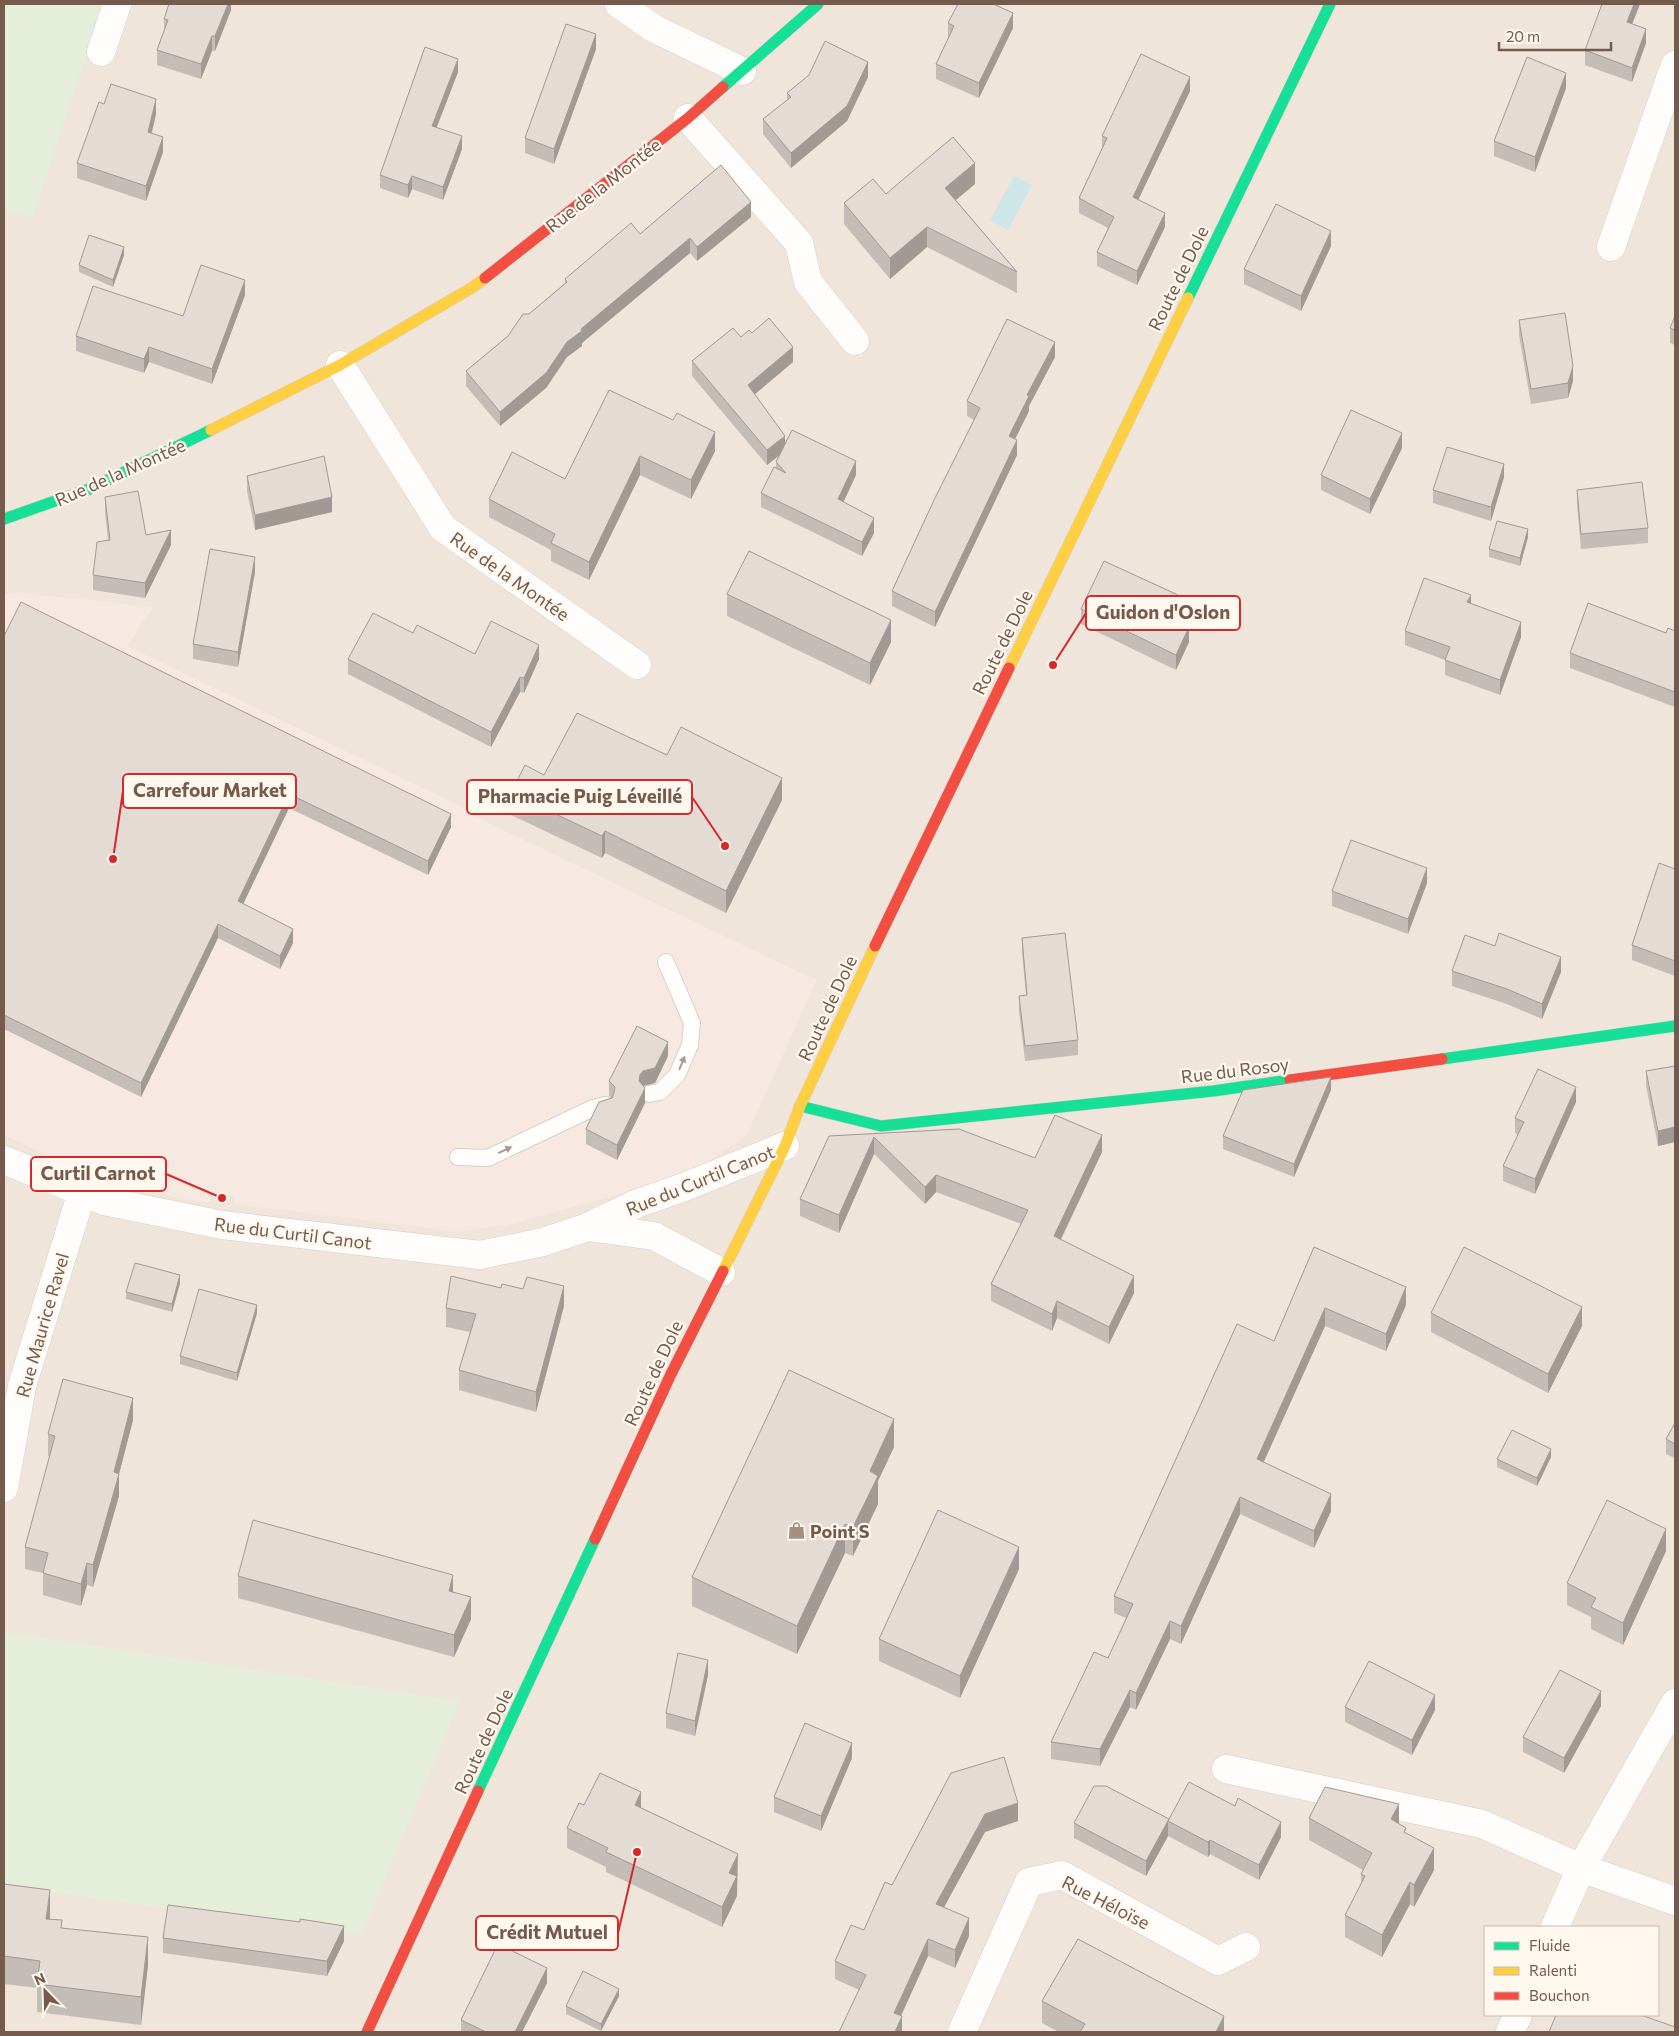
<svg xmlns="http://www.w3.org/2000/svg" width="1679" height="2036" font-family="Commissioner,sans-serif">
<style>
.residential{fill:#f0e5da;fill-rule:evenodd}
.commercial{fill:#f7e8e1}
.green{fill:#e5eed8}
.water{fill:#cee6e8}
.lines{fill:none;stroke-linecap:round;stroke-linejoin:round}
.lane-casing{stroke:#d7d0ca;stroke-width:18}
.street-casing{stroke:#d7d0ca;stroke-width:29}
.fast-casing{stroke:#d7cfc8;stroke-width:12}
.slow-casing{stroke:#d7cfc8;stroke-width:12}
.jam-casing{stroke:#d7cfc8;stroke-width:12}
.lane{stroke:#fefdfc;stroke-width:16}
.street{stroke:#fefdfc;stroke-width:28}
.fast{stroke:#16e098;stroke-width:11}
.slow{stroke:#ffcf43;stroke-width:11}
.jam{stroke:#f24e42;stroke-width:11}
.wall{fill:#c4bcb6}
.shaded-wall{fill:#a09994}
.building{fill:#e4dbd4;stroke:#a09994}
.oneway{fill:#ac9b92}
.labels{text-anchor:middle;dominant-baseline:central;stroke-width:4.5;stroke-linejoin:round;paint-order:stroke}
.street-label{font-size:18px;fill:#765a4c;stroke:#fff8ef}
.poi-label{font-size:18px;font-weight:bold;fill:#765a4c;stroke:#fff8ef;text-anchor:start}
.leader{fill:none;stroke:#d62828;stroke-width:2}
.callout-dot{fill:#d62828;stroke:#fff8ef;stroke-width:2}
.callout{fill:#fff8ef;stroke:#d62828;stroke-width:2}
.callout-label{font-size:19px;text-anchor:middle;font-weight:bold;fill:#765a4c}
</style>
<rect width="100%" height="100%" fill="#f7f3ec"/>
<path class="residential" d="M4 4H1675V2032H4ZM1485 1927H1658V2015H1485Z"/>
<path class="commercial" d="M24 593 153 607 127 646 458 805 470 814 801 973 817 979 747 1135 686 1176 508 1225 458 1232 233 1204 234 1196 213 1193 210 1203 175 1197 70 1167 4 1135V594Z"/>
<path class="green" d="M4 4H103L32 218 4 209Z
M4 1632 460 1701 361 1935 4 1886Z"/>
<path class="water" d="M1014 176 1032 185 1008 230 990 220Z"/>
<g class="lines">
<defs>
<path id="lane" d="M649 1094 660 1092 677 1075 690 1045 692 1023 666 962
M458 1157 488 1158 593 1108 605 1105"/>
<path id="street" d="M619 4 653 28 742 71
M101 52 117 4
M688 118 799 243 808 282 855 341
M1611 247 1675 65
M340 365 443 528 637 665
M4 1160 104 1201 222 1225 480 1255 543 1242 588 1227 636 1204 684 1187 785 1146
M588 1227 654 1236 721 1272
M4 1488 22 1386 82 1192
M1226 1769 1482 1824 1581 1868 1675 1901
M1555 1927 1581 1868 1675 1703
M962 2032 1029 1882 1062 1875 1218 1961 1246 1947
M1510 2032 1518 2015"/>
<path id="fast" d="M723 87 818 4
M1188 298 1330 4
M4 519 89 489 211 430
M1442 1059 1675 1026
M800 1106 881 1126 1213 1091 1290 1080
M478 1791 595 1539"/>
<path id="slow" d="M211 430 340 365 473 287 485 278
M1009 668 1188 298
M723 1271 785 1146 800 1106 875 946"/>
<path id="jam" d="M485 278 688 118 723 87
M875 946 1009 668
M1290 1080 1442 1059
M595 1539 671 1374 723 1271
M367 2032 478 1791"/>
</defs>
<use href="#lane" class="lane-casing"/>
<use href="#street" class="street-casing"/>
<use href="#fast" class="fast-casing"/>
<use href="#slow" class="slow-casing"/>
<use href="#jam" class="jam-casing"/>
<use href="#lane" class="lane"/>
<use href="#street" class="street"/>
<use href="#fast" class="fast"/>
<use href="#slow" class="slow"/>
<use href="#jam" class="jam"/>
</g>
<path class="wall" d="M231 4V10L215 51H212L201 79 157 65V50L164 30V19Z
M1640 4 1632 24 1646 43 1632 82 1585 65V50Z
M948 23 1013 28 979 98 936 79V64L948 38Z
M596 49 554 164 525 153V138Z
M458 72 437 127 462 149 443 200 412 189 408 198 380 188V175Z
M868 77 847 121 791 168 763 134V119L787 100V93Z
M1566 88 1535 172 1494 156V141Z
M1190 91 1138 200 1165 227 1137 285 1097 266V252L1108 228 1079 213V198L1102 150V136Z
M104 104 156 114 152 133 163 152 146 201 77 178V163Z
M975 184 956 200 1017 272V293L927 247 890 279 844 224V203L886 194Z
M751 217 697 261 690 253 582 343V346L567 357 546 388 500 426 466 386V371L508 336 529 314 565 283V279L640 234Z
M1331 246 1301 311 1244 284V269Z
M124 255 113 287 79 272V265Z
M245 295 212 384 149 362 144 373 76 351V336L183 316Z
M1675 316V345L1670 343V328Z
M1519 320 1573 381 1568 398 1531 404 1519 335Z
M752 333 793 362 755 394 785 443 856 475 843 502 874 533 862 556 761 507V493L776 468V462L779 455 767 465 692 376V361L741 337Z
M1055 357 1029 406V411L1015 439 1017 455 935 627 892 606V591L974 420 967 416V401Z
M609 390 715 451 691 499 640 475 589 580 551 561V550L489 517V499L565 479Z
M1402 448 1370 514 1321 490V475Z
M247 476 332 512 255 530 247 491Z
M1504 477 1491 521 1433 503V490Z
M1577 490 1648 528V543L1581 549 1577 505Z
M105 497 146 535 171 545 145 598 93 590V575L108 540 105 512Z
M1528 537 1520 566 1489 557V549Z
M255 572 238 667 193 659V644Z
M727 594 891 642 870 685 727 616Z
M1471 604 1521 637 1500 695 1445 675V660L1405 645V631Z
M1081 609 1178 610 1173 619 1189 642 1176 670 1081 624Z
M1675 631V707L1570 668V653Z
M413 633 475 654 539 659 524 693 520 692 491 747 348 674V659Z
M4 636 451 827 428 875 289 808 243 903 293 943 280 969 218 938 141 1097 4 1029Z
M667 755 782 800 726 913 605 853 602 858 511 815V793L544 775Z
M1675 869V976L1632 960V945Z
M1427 883 1408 934 1332 906V891Z
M1022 938 1078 1040V1055L1025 1061 1019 1011V996L1026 995 1022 953Z
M1452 971 1561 972 1542 1019 1507 1004 1452 986Z
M668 1056 655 1083 643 1086 645 1103 617 1160 586 1144V1129L611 1098 609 1096V1081Z
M1675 1066V1142L1658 1146 1646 1086V1071Z
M1331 1090 1294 1177 1223 1149V1136Z
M1576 1102 1535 1194 1503 1181V1166L1518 1135 1515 1133V1118Z
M959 1129 1035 1158 1102 1152 1061 1240 1134 1293 1109 1344 1057 1318 1052 1331 991 1301V1284L1021 1224 936 1192 925 1204 874 1154 839 1233 800 1216V1199L829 1136Z
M1314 1247 1406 1305 1386 1351 1325 1326 1263 1462 1331 1511 1314 1548 1240 1514 1181 1644 1170 1639 1136 1710 1130 1707 1100 1766 1051 1759V1742L1108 1658 1126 1618 1114 1613V1596L1274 1341Z
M180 1283 172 1312 126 1299V1292Z
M501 1288 564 1306 536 1412 459 1390V1370L470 1332 446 1327V1308Z
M257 1313 237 1381 180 1364V1356Z
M1431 1313 1582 1326 1548 1393 1431 1332Z
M133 1420 119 1474V1496L93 1587 87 1585 81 1606 43 1595V1573L25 1569V1547L50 1456H48V1434Z
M1675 1423V1458L1666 1454V1439Z
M894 1447 878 1481V1504L853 1556 845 1553 797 1654 692 1606V1577Z
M1551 1457 1537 1486 1497 1467V1459Z
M1666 1551 1623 1645 1591 1629V1617L1567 1605V1583Z
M1019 1569 960 1698 879 1661V1639Z
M238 1576 453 1592 471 1619 454 1657 238 1598Z
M708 1675 695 1736 666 1728V1713Z
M1601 1706 1564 1773 1523 1752V1737Z
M1345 1707 1435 1710 1412 1755 1345 1722Z
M852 1758 821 1831 774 1812V1797Z
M951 1773 1018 1821 985 1832 944 1907 969 1936 955 1968 928 1956 901 2016 902 2032 859 1990 835 1979V1961L864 1930 892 1885Z
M641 1808 738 1874 737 1877V1896L722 1927 606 1872V1867L567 1848V1828Z
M1309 1818 1399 1824 1434 1870 1414 1907 1410 1904 1382 1957 1345 1937V1915L1361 1885V1874L1363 1870 1309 1840Z
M1169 1819 1281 1837 1259 1880 1210 1854 1208 1857 1168 1836 1146 1876 1074 1838V1823Z
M4 1884 62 1928 148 1965 141 2025 37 2012V1988L4 1984Z
M300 1922 344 1941 327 1976 163 1953V1938Z
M547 1983 522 2032H461V2020Z
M619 1996 601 2031 566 2014V2006Z
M1042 2001 1224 2032H1059L1042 2023Z"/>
<path class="shaded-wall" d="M228 4H231V10L215 51V36Z
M1634 4H1640L1627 37V22Z
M1013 13V28L979 98V83Z
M1646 29V43L1632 82V68Z
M596 34V49L554 164V149Z
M212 36V51L201 79V64Z
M458 59V72L432 139V126Z
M868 62V77L847 121 791 168V153Z
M1566 73V88L1535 172V157Z
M1190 77V91L1133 211V197Z
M156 99V114L148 147V132Z
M462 136V149L443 200V187Z
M163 137V152L146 201V186Z
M975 163V184L945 209V188Z
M412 176V189L408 198V185Z
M751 202V217L697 261V247Z
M1165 213V227L1137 285V271Z
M927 227V247L890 279V258Z
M1331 231V246L1301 311V296Z
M690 238V253L582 343V346L567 357 546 388 500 426V412L567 342 581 329Z
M124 247V255L113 287V280Z
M245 280V295L212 384V369Z
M1055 342V357L1029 406V411L1009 451V436L1027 395Z
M149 347V362L144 373V359Z
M793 347V362L748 400V385Z
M1573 366V381L1568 398V383Z
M715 432V451L691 499V480Z
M1402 433V448L1370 514V499Z
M785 436V451L767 465V450Z
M1017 440V455L935 627V612Z
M640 456V475L589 580V562Z
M856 461V475L838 514V499Z
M1504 464V477L1491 521V507Z
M332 497V512L255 530V515Z
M874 518V533L862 556V542Z
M1528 529V537L1520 566V558Z
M171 530V545L145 598V583Z
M255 557V572L238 667V652Z
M1178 595V610L1168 632V617Z
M1471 595V610L1467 602Z
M891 620V642L870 685V663Z
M1521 622V637L1500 695V680Z
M1189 627V642L1176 670V655Z
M539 645V659L524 693V678Z
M520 677V692L491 747V732Z
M782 778V800L726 913V891Z
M289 794V808L238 915V901Z
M451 814V827L428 875V861Z
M605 831V853L602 858V836Z
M1427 868V883L1408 934V919Z
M218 924V938L141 1097V1083Z
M293 929V943L280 969V956Z
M1561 957V972L1542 1019V1004Z
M668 1042V1056L655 1083 643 1086 639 1096 640 1075Z
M1331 1077V1090L1294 1177V1164Z
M1576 1087V1102L1535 1194V1179Z
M645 1088V1103L617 1160V1145Z
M1675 1127V1142L1658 1146V1131Z
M1102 1135V1152L1054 1253V1236Z
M874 1137V1154L839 1233V1215Z
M936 1175V1192L925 1204V1187Z
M180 1275V1283L172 1312V1304Z
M1134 1276V1293L1109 1344V1327Z
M564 1286V1306L536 1412V1392Z
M1406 1287V1305L1386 1351V1334Z
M1057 1301V1318L1052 1331V1314Z
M257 1305V1313L237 1381V1373Z
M1582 1307V1326L1548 1393V1374Z
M1325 1308V1326L1257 1477V1459Z
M133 1398V1420L119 1474V1496L93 1587V1565L114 1472Z
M894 1419V1447L878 1481V1504L853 1556V1527L870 1471Z
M1551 1449V1457L1537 1486V1478Z
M1331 1494V1511L1314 1548V1531Z
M1240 1497V1514L1181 1644V1626Z
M845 1524V1553L797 1654V1626Z
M1666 1529V1551L1623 1645V1623Z
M1019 1547V1569L960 1698V1676Z
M87 1563V1585L81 1606V1584Z
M453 1575V1597L449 1591Z
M471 1597V1619L454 1657V1635Z
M1170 1621V1639L1136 1710V1693Z
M708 1660V1675L695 1736V1721Z
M1130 1690V1707L1100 1766V1749Z
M1601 1691V1706L1564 1773V1758Z
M1435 1695V1710L1412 1755V1740Z
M852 1743V1758L821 1831V1816Z
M641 1792V1812L635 1805Z
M1018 1803V1821L985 1832 936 1922V1904L985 1814Z
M1399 1804V1826L1391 1819Z
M1168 1821V1836L1146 1876V1861Z
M1281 1822V1837L1259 1880V1865Z
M1210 1840V1854L1208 1857V1842Z
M1434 1848V1870L1414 1907V1885Z
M738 1854 737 1896 722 1927V1907L729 1873Z
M1410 1882V1904L1382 1957V1935Z
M50 1890V1918L46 1947V1919Z
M969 1918V1936L955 1968V1950Z
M344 1926V1941L327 1976V1961Z
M148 1937V1965L141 2025V1997Z
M928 1939V1956L894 2031V2013Z
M547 1968V1983L522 2032H515Z
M619 1989V1996L601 2031V2024Z
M902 2016V2032H895Z
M1224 2016V2032H1216Z"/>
<path class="building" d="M169 4H228L215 36H212L201 64 157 50 168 20 164 19Z
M958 4H993L1013 13 979 83 936 64 954 26 948 23Z
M1602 4H1634L1627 22 1646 29 1632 68 1585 50Z
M566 24 596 34 554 149 525 138Z
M825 41 868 62 847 106 791 153 763 119 791 97 787 93 809 75Z
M425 47 458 59 432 126 462 136 443 187 412 176 408 185 380 175Z
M1141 54 1190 77 1133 197 1165 213 1137 271 1097 252 1114 217 1079 198 1107 138 1102 136Z
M1527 57 1566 73 1535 157 1494 141Z
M111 84 156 99 148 132 163 137 146 186 77 163 99 102 104 104Z
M953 137 975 163 945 188 1017 272 927 227 890 258 844 203 873 179 886 194Z
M721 165 751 202 697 247 690 238 581 329 582 331 567 342 546 373 500 412 466 371 508 336 523 314H529L567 282 565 279 631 223 640 234Z
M1276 204 1331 231 1301 296 1244 269Z
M89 235 124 247 113 280 79 265Z
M201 265 245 280 212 369 149 347 144 359 76 336 93 286 183 316Z
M1565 313 1573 366 1568 383 1531 389 1519 320Z
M1675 316V330L1670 328Z
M769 318 793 347 748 385 785 436 767 450 692 361 733 328 741 337 749 330 752 333Z
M1007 319 1055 342 1027 395 1029 396 1009 436 1017 440 935 612 892 591 935 498 980 408 967 401Z
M609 390 673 420 677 413 715 432 691 480 640 456 589 562 551 543 555 534 489 499 512 452 565 479Z
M1351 410 1402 433 1370 499 1321 475Z
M792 430 856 461 838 499 874 518 862 542 761 493 774 467 786 473 776 462Z
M1447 447 1504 464 1491 507 1433 490Z
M324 456 332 497 255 515 247 476Z
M1642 482 1648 528 1581 534 1577 490Z
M138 491 146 535 171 530 145 583 93 575 97 542 110 540 105 497Z
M1497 521 1528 529 1520 558 1489 549Z
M210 549 255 557 238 652 193 644Z
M749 551 891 620 870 663 727 594Z
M1104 561 1178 595 1168 617 1189 627 1176 655 1081 609Z
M1424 578 1471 595 1467 602 1521 622 1500 680 1445 660 1450 647 1405 631Z
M21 602 451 814 428 861 289 794 238 901 293 929 280 956 218 924 141 1083 4 1015V636Z
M1588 603 1666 633 1668 628 1675 631V692L1570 653Z
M373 613 413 633 417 625 475 654 491 621 539 645 524 678 520 677 491 732 348 659Z
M577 713 667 755 681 727 782 778 726 891 605 831 602 836 511 793 525 765 544 775Z
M1351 840 1427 868 1408 919 1332 891Z
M1659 863 1675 869V961L1632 945Z
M1065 933 1078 1040 1025 1046 1019 996 1027 995 1022 938Z
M1499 933 1561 957 1542 1004 1507 989 1452 971 1465 935 1495 946Z
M637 1026 668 1042 655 1068 643 1071 640 1075 639 1081 645 1088 617 1145 586 1129 599 1102 612 1098 614 1093 615 1087 609 1081Z
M1675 1066V1127L1658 1131 1646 1071Z
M1538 1069 1576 1087 1535 1179 1503 1166 1524 1122 1515 1118Z
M1331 1077 1294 1164 1223 1136 1243 1090Z
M1055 1115 1102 1135 1054 1236 1134 1276 1109 1327 1057 1301 1052 1314 991 1284 1028 1210 936 1175 925 1187 874 1137 839 1215 800 1199 829 1136 959 1129 1035 1158Z
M1314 1247 1406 1287 1386 1334 1325 1308 1257 1459 1331 1494 1314 1531 1240 1497 1181 1626 1170 1621 1136 1693 1130 1690 1100 1749 1051 1742 1094 1652 1108 1658 1133 1604 1114 1596 1237 1324 1274 1341Z
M1464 1247 1582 1307 1548 1374 1431 1313Z
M135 1263 180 1275 172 1304 126 1292Z
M451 1276 501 1288 502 1284 523 1289 527 1277 564 1286 536 1392 459 1370 476 1314 446 1308Z
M199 1289 257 1305 237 1373 180 1356Z
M789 1370 894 1419 870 1471 878 1476 853 1527 845 1524 797 1626 692 1577Z
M63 1379 133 1398 114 1472 119 1474 93 1565 87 1563 81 1584 43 1573 48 1553 25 1547 55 1436 48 1434Z
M1675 1423V1444L1666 1439Z
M1512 1430 1551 1449 1537 1478 1497 1459Z
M1607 1500 1666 1529 1623 1623 1591 1607 1596 1598 1567 1583Z
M938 1510 1019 1547 960 1676 879 1639Z
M253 1520 453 1575 449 1591 471 1597 454 1635 238 1576Z
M678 1653 708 1660 695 1721 666 1713Z
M1369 1661 1435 1695 1412 1740 1345 1707Z
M1560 1670 1601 1691 1564 1758 1523 1737Z
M805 1723 852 1743 821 1816 774 1797Z
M1004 1757 1018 1803 985 1814 936 1904 969 1918 955 1950 928 1939 894 2013 902 2016 895 2032H839L866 1975 835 1961 851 1925 864 1930 885 1882 892 1885 951 1773Z
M600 1773 641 1792 635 1805 738 1854 729 1873 737 1876 722 1907 606 1852 608 1848 567 1828 579 1803 584 1805Z
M1189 1782 1235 1806 1238 1798 1281 1822 1259 1865 1210 1840 1208 1842 1168 1821Z
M1094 1786H1106L1169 1819 1146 1861 1074 1823Z
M1325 1787 1399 1804 1391 1819 1406 1828 1404 1832 1434 1848 1414 1885 1410 1882 1382 1935 1345 1915 1365 1876 1361 1874 1372 1853 1309 1818Z
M4 1884 50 1890 46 1919 62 1920 61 1928 148 1937 141 1997 37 1984 40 1961 4 1956Z
M168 1905 300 1922V1919L344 1926 327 1961 163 1938Z
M1078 1939 1224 2016 1216 2032H1080L1085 2024 1042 2001Z
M498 1944 547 1968 515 2032H486L461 2020Z
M583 1971 619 1989 601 2024 566 2006Z
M1556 2015H1641L1675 2027V2032H1549Z"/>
<defs><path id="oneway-solid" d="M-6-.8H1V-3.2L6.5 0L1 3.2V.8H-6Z" transform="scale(1.25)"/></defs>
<g class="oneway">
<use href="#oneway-solid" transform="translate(682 1063) rotate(-68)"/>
<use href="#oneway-solid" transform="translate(505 1150) rotate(-25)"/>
</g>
<defs>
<symbol id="shop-bare" viewBox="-9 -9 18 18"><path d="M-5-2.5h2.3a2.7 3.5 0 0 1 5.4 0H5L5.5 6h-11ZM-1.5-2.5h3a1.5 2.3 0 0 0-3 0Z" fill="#a39084" stroke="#fff8ef" stroke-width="2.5" paint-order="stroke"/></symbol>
</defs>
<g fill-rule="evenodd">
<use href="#shop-bare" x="784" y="1518" width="25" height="25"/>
</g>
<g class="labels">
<g class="street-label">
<text transform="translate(603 185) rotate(-38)">Rue de la Montée</text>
<text transform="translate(1178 278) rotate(-64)">Route de Dole</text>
<text transform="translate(120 472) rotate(-24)">Rue de la Montée</text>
<text transform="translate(510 576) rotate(35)">Rue de la Montée</text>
<text transform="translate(1002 642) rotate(-64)">Route de Dole</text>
<text transform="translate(827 1008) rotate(-65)">Route de Dole</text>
<text transform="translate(1235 1070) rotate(-7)">Rue du Rosoy</text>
<text transform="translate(700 1180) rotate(-22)">Rue du Curtil Canot</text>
<text transform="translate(293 1233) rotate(7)">Rue du Curtil Canot</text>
<text transform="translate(42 1325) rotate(-74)">Rue Maurice Ravel</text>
<text transform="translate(653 1373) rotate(-65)">Route de Dole</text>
<text transform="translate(483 1741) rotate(-65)">Route de Dole</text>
<text transform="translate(1106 1902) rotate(27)">Rue Héloïse</text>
</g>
<g class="poi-label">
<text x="810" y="1531">Point S</text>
</g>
</g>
<path class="leader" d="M1053 665L1086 613M113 859L123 791M725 846L692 797M222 1198L166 1174M637 1852L618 1933"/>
<g class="callout-dot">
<circle cx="1053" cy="665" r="5"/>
<circle cx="113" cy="859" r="5"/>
<circle cx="725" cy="846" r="5"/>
<circle cx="222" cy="1198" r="5"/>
<circle cx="637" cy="1852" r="5"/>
</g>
<g class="callout">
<rect x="1086" y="596" width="154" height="34" rx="5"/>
<rect x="123" y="774" width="173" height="34" rx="5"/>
<rect x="467" y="780" width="225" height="34" rx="5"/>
<rect x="31" y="1157" width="135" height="34" rx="5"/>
<rect x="476" y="1916" width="142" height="34" rx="5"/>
</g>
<g class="callout-label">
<text x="1163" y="619">Guidon d'Oslon</text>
<text x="210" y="797">Carrefour Market</text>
<text x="580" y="803">Pharmacie Puig Léveillé</text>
<text x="98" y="1180">Curtil Carnot</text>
<text x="547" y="1939">Crédit Mutuel</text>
</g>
<rect width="1679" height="2036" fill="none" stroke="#765a4c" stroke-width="10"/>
<rect x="1484" y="1926" width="175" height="90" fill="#fff8ef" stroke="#c8b9ae"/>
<rect x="1494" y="1942" width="25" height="8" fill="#16e098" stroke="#c8b9ae"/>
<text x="1529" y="1951" font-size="15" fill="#765a4c">Fluide</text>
<rect x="1494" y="1967" width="25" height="8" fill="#ffcf43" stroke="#c8b9ae"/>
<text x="1529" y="1976" font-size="15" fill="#765a4c">Ralenti</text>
<rect x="1494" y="1992" width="25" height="8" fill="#f24e42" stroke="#c8b9ae"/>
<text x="1529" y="2001" font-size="15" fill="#765a4c">Bouchon</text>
<g transform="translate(45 1991) rotate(337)" stroke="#fff8ef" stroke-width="4" paint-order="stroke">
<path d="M0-4L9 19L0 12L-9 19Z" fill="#765a4c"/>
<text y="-8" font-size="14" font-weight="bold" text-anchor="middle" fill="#765a4c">N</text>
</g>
<path d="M1499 42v8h112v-8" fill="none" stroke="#765a4c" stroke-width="2.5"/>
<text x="1506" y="42" font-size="15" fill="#765a4c" stroke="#fff8ef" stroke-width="4" paint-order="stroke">20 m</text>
</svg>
